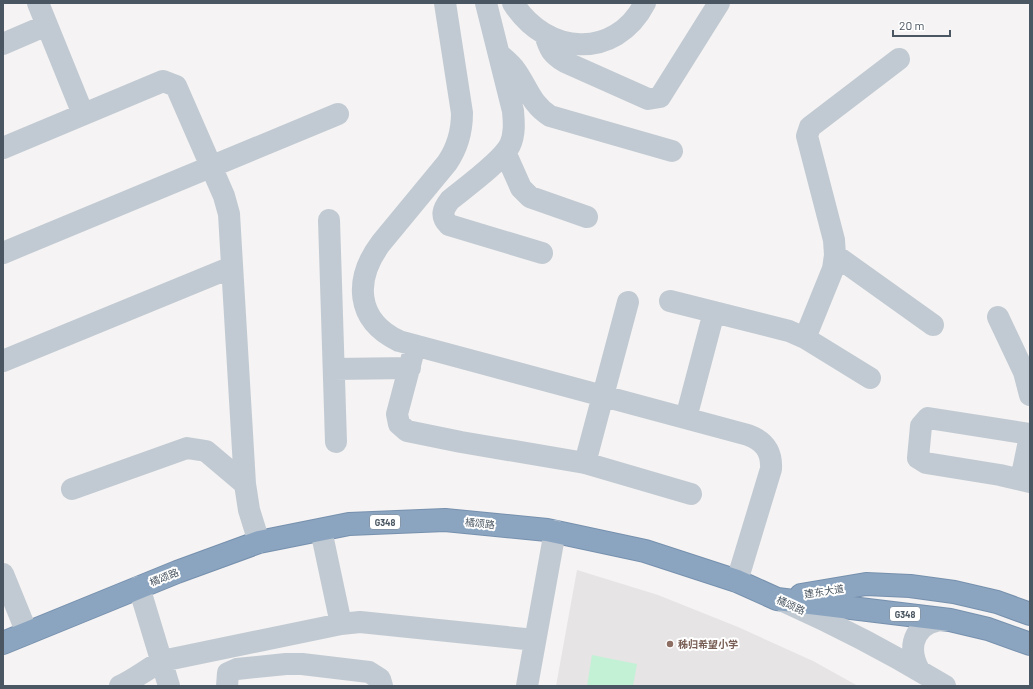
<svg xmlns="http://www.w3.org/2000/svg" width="1033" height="689" font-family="Barlow,'Noto Sans SC',sans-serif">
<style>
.education{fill:#e6e4e5}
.green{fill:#c3f1d5}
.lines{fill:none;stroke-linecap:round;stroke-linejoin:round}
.highway-casing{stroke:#7690ad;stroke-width:24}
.minor{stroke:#c1cad2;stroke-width:22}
.highway{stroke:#8ba5c1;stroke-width:22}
.education-dot{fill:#8d6e63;stroke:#fff;stroke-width:1.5}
.labels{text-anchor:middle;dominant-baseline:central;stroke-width:4;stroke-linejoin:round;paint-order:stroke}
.shield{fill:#fff;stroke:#808990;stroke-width:1}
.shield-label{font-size:9px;font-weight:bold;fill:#4a5661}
.street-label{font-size:10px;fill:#4a5661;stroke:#fff}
.education-label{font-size:10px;font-weight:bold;fill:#785e54;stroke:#fff;text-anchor:start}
</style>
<rect width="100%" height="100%" fill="#f5f3f3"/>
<path class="education" d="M577 570 658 595 738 627 813 661 858 686H556Z"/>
<path class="green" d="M592 655 637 664 633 686H587Z"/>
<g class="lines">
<defs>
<path id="highway" d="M801 595 866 584 910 586 954 592 997 602 1030 614
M3 643 177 572 259 542 349 524 445 520 547 530 645 551 737 581 777 599 950 620 988 629 1030 644"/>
</defs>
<use href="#highway" class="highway-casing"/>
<path class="minor" d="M38 3 83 114
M445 3 462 113C462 132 458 147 447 163L381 243C354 279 355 320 399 341L748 435C764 441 772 451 771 469L737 581
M486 3 513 111C514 122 515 134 510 145 502 161 466 187 450 200 443 209 440 216 449 225L542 253
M513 3C546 55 615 61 645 3
M545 34C549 49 552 54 565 62L648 99 660 97 719 3
M3 44 47 25
M500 55C506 60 512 65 516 71 528 88 531 104 550 116L672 151
M3 148 163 81 176 86 224 196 229 214 245 484 249 510 259 542
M505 152 521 188 530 197 587 217
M329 220 336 442
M3 253 338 114
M835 255 933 325
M670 301 789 331 805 338 870 378
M998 317 1024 372 1030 395
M805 338 833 269 835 255 834 240 807 136 810 127 899 59
M415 346 397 414 399 424 407 431 461 442 585 463 691 494
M3 361 232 267
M334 369 410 368
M686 418 714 312
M1030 434 928 418 921 426 918 458 926 463 1000 475 1030 482
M585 463 628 302
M1021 480 1030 436
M72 489 187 448 206 451 245 484
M321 530 341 624
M3 574 27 633
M139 587 169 686
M785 602C841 627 894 655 945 686
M919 670C905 644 917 619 948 620
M120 686C135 679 147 669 162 661L341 624 360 622 535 640
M227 686 228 673 237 669 286 664H302L369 672 380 679 382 686
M527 686 555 531"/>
<use href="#highway" class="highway"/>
</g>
<circle class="education-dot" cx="670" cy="644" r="4"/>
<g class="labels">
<g class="shield">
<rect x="370" y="515" width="30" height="14" rx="3"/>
<rect x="890" y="607" width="30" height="14" rx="3"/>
</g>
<g class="shield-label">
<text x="385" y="522">G348</text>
<text x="905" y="614">G348</text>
</g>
<g class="street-label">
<text transform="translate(480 523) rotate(6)">橘颂路</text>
<text transform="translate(164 577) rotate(-22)">橘颂路</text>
<text transform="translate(824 591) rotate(-9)">建东大道</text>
<text transform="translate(791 605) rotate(24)">橘颂路</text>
</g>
<g class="education-label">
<text x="678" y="644">秭归希望小学</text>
</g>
</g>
<rect width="1033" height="689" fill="none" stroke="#4a5661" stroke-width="8"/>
<path d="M893 30v6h57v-6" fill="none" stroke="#4a5661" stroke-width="2"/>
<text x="899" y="30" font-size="12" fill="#4a5661" stroke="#ffffff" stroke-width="3" paint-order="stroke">20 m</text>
</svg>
